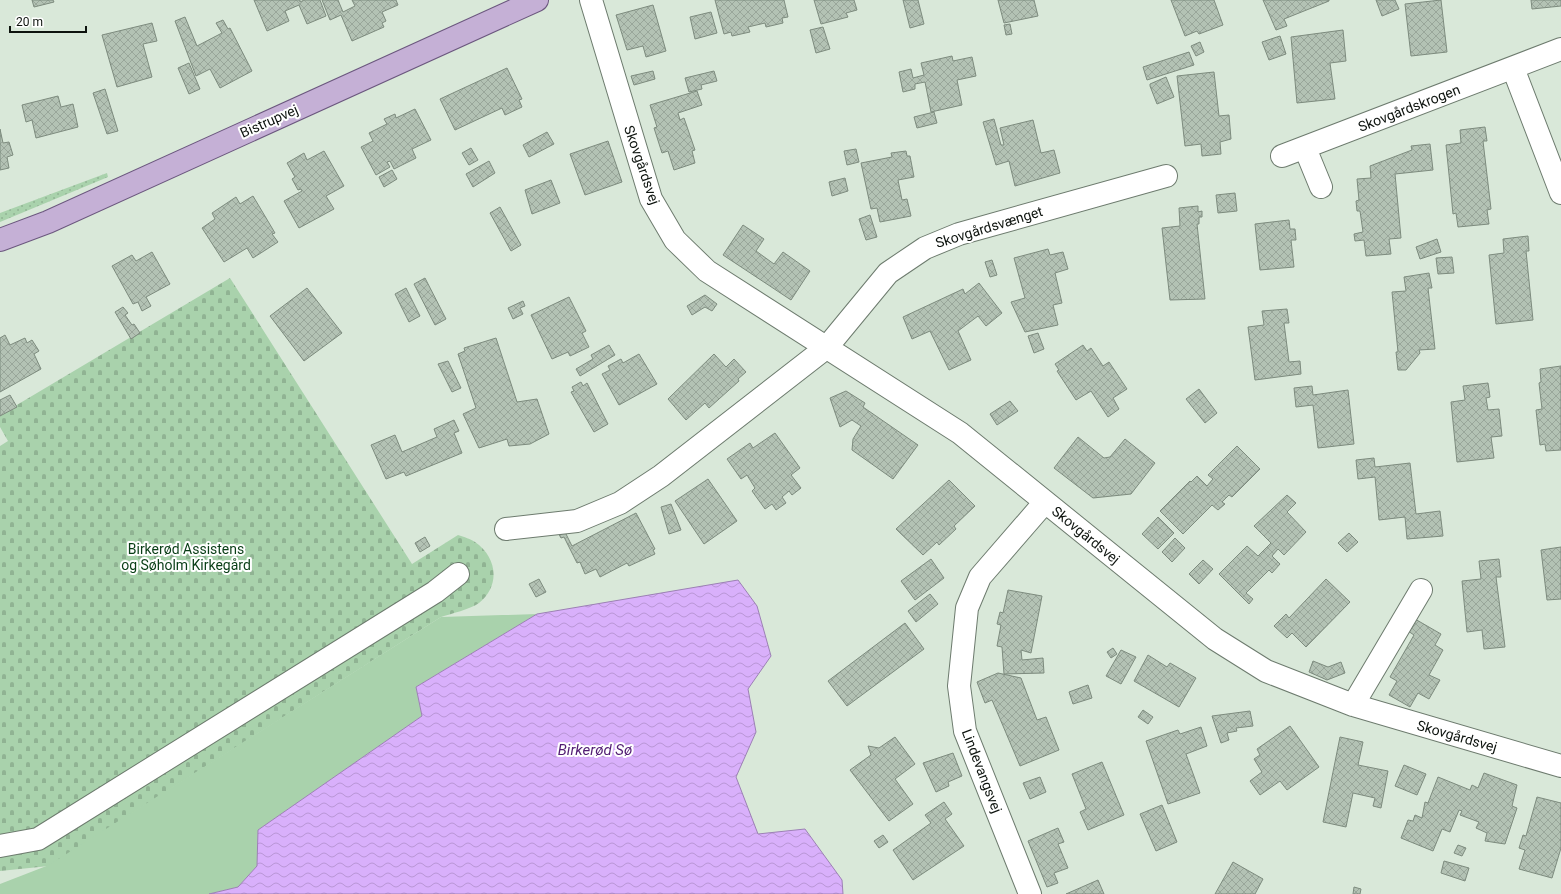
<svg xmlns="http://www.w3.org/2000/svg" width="1561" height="894" font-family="Roboto,sans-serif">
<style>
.grass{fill:url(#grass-dots)}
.cemetery{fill:url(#cemetery-stones)}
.park{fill:#a9d2ac}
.water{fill:url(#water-waves);stroke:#9c81b4}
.building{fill:url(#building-cross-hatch);stroke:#7d8b7e}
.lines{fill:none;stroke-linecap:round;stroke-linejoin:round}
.minor-casing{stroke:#6d7b6e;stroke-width:24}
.major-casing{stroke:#6b577e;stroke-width:24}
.minor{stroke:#fff;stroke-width:22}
.major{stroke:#c5b0d6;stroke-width:22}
.labels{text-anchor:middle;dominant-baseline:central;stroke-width:4;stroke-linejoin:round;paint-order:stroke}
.street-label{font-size:14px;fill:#0d130e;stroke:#fff}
.park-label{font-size:14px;fill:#083d15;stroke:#fff}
.water-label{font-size:15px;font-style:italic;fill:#521d73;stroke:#fff}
</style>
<defs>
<pattern id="grass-dots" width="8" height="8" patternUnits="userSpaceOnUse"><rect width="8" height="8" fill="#a9d2ac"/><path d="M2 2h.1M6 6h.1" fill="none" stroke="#90b393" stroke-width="1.8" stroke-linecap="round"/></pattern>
<pattern id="cemetery-stones" width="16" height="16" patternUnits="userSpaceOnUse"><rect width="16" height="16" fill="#a9d2ac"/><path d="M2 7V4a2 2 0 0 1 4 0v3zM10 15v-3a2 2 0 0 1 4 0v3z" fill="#90b393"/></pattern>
<pattern id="water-waves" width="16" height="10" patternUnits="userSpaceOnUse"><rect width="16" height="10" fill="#d9b0fb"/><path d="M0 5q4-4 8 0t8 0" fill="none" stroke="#b996d6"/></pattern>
<pattern id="building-cross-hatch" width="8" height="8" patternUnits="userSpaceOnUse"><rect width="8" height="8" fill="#b3c2b4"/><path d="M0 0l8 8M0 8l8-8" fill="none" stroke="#99a69a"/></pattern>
</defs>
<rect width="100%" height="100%" fill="#d9e8d9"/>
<path class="grass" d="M107 173 108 177 0 222V213Z"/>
<path class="cemetery" d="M230 278 412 564 458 535C464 537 471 539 475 542 498 558 500 586 479 603 471 609 450 614 441 617L49 866 0 871V446L8 441 0 427V415Z"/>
<path class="park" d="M537 614 416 687 422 716 258 830 257 866 238 887 209 894H0V884L49 865 441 617Z"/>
<path class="water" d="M738 580 757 606 771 656 748 689 756 732 736 777 758 834 805 829 842 880 843 894H209L238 887 257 866 258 830 422 716 416 687 537 614Z"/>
<path class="building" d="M32 0H53L54 2 34 7Z
M254 0H300V2L304 0H320L326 16 307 24 299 5 285 11 289 21 267 31Z
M322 0H338L343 12 355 6 352 0H396L398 5 382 12 386 21 382 23 384 27 352 41 341 15 330 20Z
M715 0H784L788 17 782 18 783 23 766 27 765 23 748 27 750 32 732 36 731 32 724 34Z
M814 0H854L857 10 846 13 848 17 821 24Z
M903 0H918L924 24 910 28Z
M998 0H1034L1038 16 1004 23Z
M1171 0H1214L1223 25 1199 34 1197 31 1185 36Z
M1263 0H1329V1L1284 19 1287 26 1276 30Z
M1376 0H1395L1399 9 1382 16Z
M1441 0 1447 52 1411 56 1405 4Z
M1531 0H1561V6L1532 9Z
M653 5 666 51 646 57 643 46 627 50 616 15Z
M711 12 717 33 695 39 690 17Z
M185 17 197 46 222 33 216 23 223 20 228 29 230 28 252 71 220 88 210 69 196 76 175 21Z
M152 23 157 41 143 44 152 77 117 87 102 35Z
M1010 24 1012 34 1006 35 1004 25Z
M823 27 830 49 816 53 810 30Z
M1343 30 1346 61 1330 63 1335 99 1297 103 1291 37Z
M1280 36 1286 54 1269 60 1262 42Z
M1200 42 1204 52 1196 56 1191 46Z
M1189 52 1194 65 1147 80 1143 67Z
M952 56 953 61 972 57 976 76 957 80 962 105 931 112 925 82 915 84V89L903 92 899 72 911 69 913 78 924 75 921 63Z
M189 63 200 89 189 94 178 68Z
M507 68 522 99 519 100 522 107 505 115 502 108 455 130 440 99Z
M653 71 655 79 634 85 631 76Z
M714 71 717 81 701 85 702 89 689 92 685 78Z
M1214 72 1219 116 1229 115 1231 139 1220 142 1221 154 1202 156 1201 144 1185 146 1177 76Z
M1166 77 1174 97 1157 104 1150 86V84Z
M105 89 118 131 107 134 93 93Z
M697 91 702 105 678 113 680 120 684 118 695 150 692 151 695 163 674 170 668 151 662 153 654 128 657 127 650 105Z
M58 96 61 107 73 104 78 127 36 138 32 120 26 122 22 105Z
M415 109 431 140 412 149 416 158 394 169 390 161 387 162 390 167 376 175 361 147 373 141 369 133 387 124 384 119 395 114 396 118Z
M934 112 937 123 917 128 914 117Z
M994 119 1001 145H1004L1000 128 1033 120 1041 153 1054 150 1060 173 1015 186 1009 161 996 165 983 122Z
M1485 127 1487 141H1483L1491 209 1487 210 1489 224 1458 227 1456 213 1453 214 1446 145 1461 143 1460 130Z
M0 129 3 143 9 142 13 155 7 157 9 168 0 170Z
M547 132 554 144 529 157 523 145Z
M608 141 622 182 585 195 570 154Z
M1430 144 1433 170 1395 174 1401 238 1389 239 1391 254 1366 256 1364 240 1355 241 1354 234 1363 232 1360 211H1357L1356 201 1359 200 1357 179 1371 178 1370 166 1412 150 1411 146Z
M471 148 478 160 469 165 462 153Z
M856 149 859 162 847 165 844 151Z
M324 151 344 186 326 196 334 209 299 228 284 201 302 191 301 189 298 190 292 179 295 177 287 163 304 153 307 160Z
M906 151 907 156H910L914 177 898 180 902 200 907 199 911 216 880 222 877 208 871 209 861 163 892 157 891 153Z
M489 161 495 173 473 187 466 174Z
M392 170 397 179 384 187 379 177Z
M845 178 848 191 832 196 829 182Z
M551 180 560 203 532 214 525 190Z
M1235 193 1237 211 1218 213 1216 195Z
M253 196 275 233 272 234 278 242 253 258 247 248 224 262 202 228 215 219 212 213 236 197 240 204Z
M1198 206V212L1202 211V217H1199V224H1197L1205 299 1170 300 1162 228 1180 226 1179 208Z
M500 207 521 245 511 251 490 213Z
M870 215 877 237 866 240 859 219Z
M1289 220 1290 229H1295L1296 240H1291L1294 267 1260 270 1255 224Z
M743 225 764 239 756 251 774 264 783 252 810 271 791 300 723 255Z
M1528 236 1529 251H1526L1533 320 1496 324 1489 255 1504 253 1503 239Z
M1437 239 1441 252 1420 259 1416 247Z
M1048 249 1050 255 1063 252 1068 269 1055 273 1062 303 1053 305 1058 325 1025 332 1011 302 1025 298 1014 258Z
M152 252 170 284 146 297 151 306 142 311 138 302 133 304 112 266 132 255 136 261Z
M1452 257 1454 273 1438 274 1436 258Z
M992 260 997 275 990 277 985 262Z
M1429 273 1432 288H1428L1435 349 1419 350 1420 353 1406 370H1398L1396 352H1398L1392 292 1406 291 1404 277Z
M425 278 446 319 435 325 414 284Z
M979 283 1002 313 986 326 978 316 958 331 971 360 949 370 930 331 912 339 903 317 963 289 965 294Z
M307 288 342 333 304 361 270 316Z
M406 288 420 316 409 322 395 294Z
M705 295 717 304 712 311 705 307 692 315 687 306Z
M569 297 586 331 582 333 589 347 570 356 568 352 552 359 531 315Z
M523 301 525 306 520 308 523 314 513 319 508 308Z
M123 307 128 313 125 315 132 325 134 324 140 333 131 339 115 312Z
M1287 309 1289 323H1284L1289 362 1300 361 1301 374 1255 380 1248 327 1264 325 1262 311Z
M1038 333 1044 349 1034 353 1028 336Z
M5 335 10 345 25 338 27 343 32 340 39 351 34 354 41 369 0 392V338Z
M496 338 517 402 537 399 549 434 530 444 509 446 507 439 479 448 463 414 476 408 458 354 465 351 464 348Z
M609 345 615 355 580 376 576 369 593 359 591 355Z
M1083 345 1087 351 1091 348 1103 366 1109 362 1127 389 1113 398 1119 409 1108 417 1091 391 1076 400 1057 371 1059 370 1055 364Z
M639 354 657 384 619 405 602 374 610 370 608 366 621 359 623 363Z
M714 354 726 367 734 359 746 372 738 379 739 381 709 408 705 403 686 420 668 399Z
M448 361 461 388 452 392 438 364Z
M1561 366V450L1546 451 1545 444 1540 445 1536 410 1542 409 1539 383 1541 382 1540 369Z
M581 382 583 386 587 383 608 424 594 432 571 392 574 391 572 387Z
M1488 383 1490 397 1486 398 1488 410 1499 409 1502 436 1491 437 1494 458 1457 462 1451 402 1465 400 1463 386Z
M1312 386 1313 395 1348 390 1354 444 1318 448 1313 405 1296 407 1294 388Z
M1199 389 1217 413 1205 423 1186 399Z
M846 391 865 403 863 407 918 445 893 479 852 450 853 439 861 426 852 420 840 427 830 398Z
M10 395 17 407 0 416V400Z
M1010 401 1018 411 997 425 990 414Z
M454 420 459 431 454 433 462 453 406 476 404 472 386 479 371 445 395 435 402 452 437 437 434 429Z
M775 433 800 468 791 475 801 488 792 495 789 491 782 497 786 503 776 510 772 504 765 509 752 491 755 488 747 475 741 479 727 459 750 443 753 448Z
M1078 437 1104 458 1110 457 1125 439 1155 463 1131 494 1093 498 1054 468Z
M1237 446 1260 469 1232 497 1229 495 1222 502 1225 504 1218 510 1212 505 1183 534 1160 511 1190 481 1191 482 1197 476 1207 486 1213 479 1208 475Z
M1374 458 1375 467 1410 463 1416 514 1440 511 1443 536 1407 539 1405 517 1379 520 1375 477 1358 479 1356 460Z
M708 479 737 521 704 544 675 501Z
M949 480 975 506 954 526 956 529 939 545 937 542 923 555 896 529Z
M1287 495 1296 503 1287 512 1306 532 1284 555 1278 549 1272 556 1280 564 1272 573 1269 570 1246 593 1253 599 1249 604 1219 574 1247 546 1258 556 1271 543 1254 526Z
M671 504 681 530 669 534 661 507Z
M636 513 655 549 653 550 655 554 629 566 627 563 600 577 596 569 585 574 580 562 577 563 564 537 561 538 557 531 564 530 572 546Z
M1158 517 1174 533 1158 549 1142 534Z
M1349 533 1358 542 1347 552 1338 543Z
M425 537 430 546 420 552 415 543Z
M1175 538 1185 548 1172 562 1162 552Z
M1561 547V599L1547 600 1541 550Z
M931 559 944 578 915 600 901 581Z
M1499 559 1501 577H1496L1505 647 1484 649 1482 630 1467 632 1462 581 1481 579 1479 561Z
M1203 560 1213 569 1199 584 1189 574Z
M539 579 546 592 536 597 529 584Z
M1326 579 1350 602 1306 647 1292 633 1287 638 1274 626 1286 614 1289 618Z
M1008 590 1042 596 1031 653 1021 650 1022 660 1043 658 1044 673 1004 674 1002 647 997 646 1001 625 997 624 1000 612 1003 613Z
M930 594 938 604 916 622 908 611Z
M1415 619 1441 634 1435 645 1443 650 1429 675 1440 680 1429 699 1418 693 1410 707 1389 695 1397 681 1390 677 1414 635 1408 631Z
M905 623 924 649 847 706 828 681Z
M1113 648 1117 654 1111 658 1107 652Z
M1121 650 1136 657 1121 684 1106 676Z
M1148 655 1167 667 1170 663 1196 678 1179 707 1134 681Z
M1313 661 1328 667 1341 662 1345 673 1327 680 1309 672Z
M998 673 1021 678 1037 720 1046 717 1059 750 1020 766 992 700 985 703 977 682Z
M1088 685 1092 698 1073 704 1069 692Z
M1143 710 1153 717 1148 724 1138 717Z
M1250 711 1253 726 1236 728 1237 731 1227 733 1229 740 1221 743 1212 716Z
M1290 726 1319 767 1287 790 1280 781 1260 795 1250 781 1262 772 1254 759 1260 755 1257 749Z
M1201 727 1207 746 1186 754 1200 793 1168 804 1146 741 1178 730 1180 734Z
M895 737 915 764 895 779 913 804 889 821 850 770 871 755 868 746 879 748Z
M1340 737 1363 742 1358 765 1388 771 1381 808 1373 806 1375 798 1353 793 1346 827 1323 822Z
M953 753 962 776 948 782 949 786 936 792 923 763Z
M1102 762 1124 815 1088 830 1080 812 1086 809 1072 774Z
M1404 765 1426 774 1417 795 1395 786Z
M1484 773 1517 785 1512 806 1517 808 1505 844 1485 841 1487 833 1476 828 1479 822 1460 815 1462 811 1459 810 1450 832 1442 829 1433 851 1401 838 1408 820 1413 821 1415 815 1422 818 1425 802 1428 803 1438 777 1470 790 1472 785 1478 788Z
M1040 777 1046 792 1030 799 1023 783Z
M1537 797 1561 803V848L1552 878 1519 869 1525 850 1519 848 1523 835 1526 836Z
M944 802 952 814 945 819 964 846 913 880 893 850 931 823 925 815Z
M1162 805 1177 842 1156 851 1140 814Z
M1058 828 1064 842 1058 844 1068 868 1054 873 1058 883 1047 887 1028 841Z
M883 835 888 842 879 848 874 841Z
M1458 845 1466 848 1462 856 1454 853Z
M1444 861 1469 868 1465 881 1441 873Z
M1233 862 1263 879 1255 894H1215Z
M1098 880 1104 894H1066Z
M1354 887 1361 889 1360 894H1353Z"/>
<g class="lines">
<defs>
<path id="minor" d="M591 0 651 199 675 240 707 271 960 433 1215 639 1266 671 1353 705 1561 766
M1513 68 1561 193
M1305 148 1321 187
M1282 156 1561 49
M506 529 577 521 620 503 661 476 827 347 888 273 925 248 959 234 1166 176
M1353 705 1421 590
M0 846 38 839 435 592 458 574
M1030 894 965 731 959 686 967 608 980 577 1045 502"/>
<path id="major" d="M0 240 48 222 537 0"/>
</defs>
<use href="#minor" class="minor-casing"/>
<use href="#major" class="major-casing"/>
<use href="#minor" class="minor"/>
<use href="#major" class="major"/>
</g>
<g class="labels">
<g class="street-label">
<text transform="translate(1409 108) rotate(-21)">Skovgårdskrogen</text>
<text transform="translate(269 121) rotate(-24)">Bistrupvej</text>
<text transform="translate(642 165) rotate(71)">Skovgårdsvej</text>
<text transform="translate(989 227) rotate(-17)">Skovgårdsvænget</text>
<text transform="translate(1086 535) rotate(39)">Skovgårdsvej</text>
<text transform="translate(1457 736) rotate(16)">Skovgårdsvej</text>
<text transform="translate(982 771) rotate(69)">Lindevangsvej</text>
</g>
<g class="park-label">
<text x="186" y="549">Birkerød Assistens<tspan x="186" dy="16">og Søholm Kirkegård</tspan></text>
</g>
<g class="water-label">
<text x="595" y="750">Birkerød Sø</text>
</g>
</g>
<path d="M10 26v6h76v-6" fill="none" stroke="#0d130e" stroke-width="2"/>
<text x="16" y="26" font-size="12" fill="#0d130e" stroke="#ffffff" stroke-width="3" paint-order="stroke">20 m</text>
</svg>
